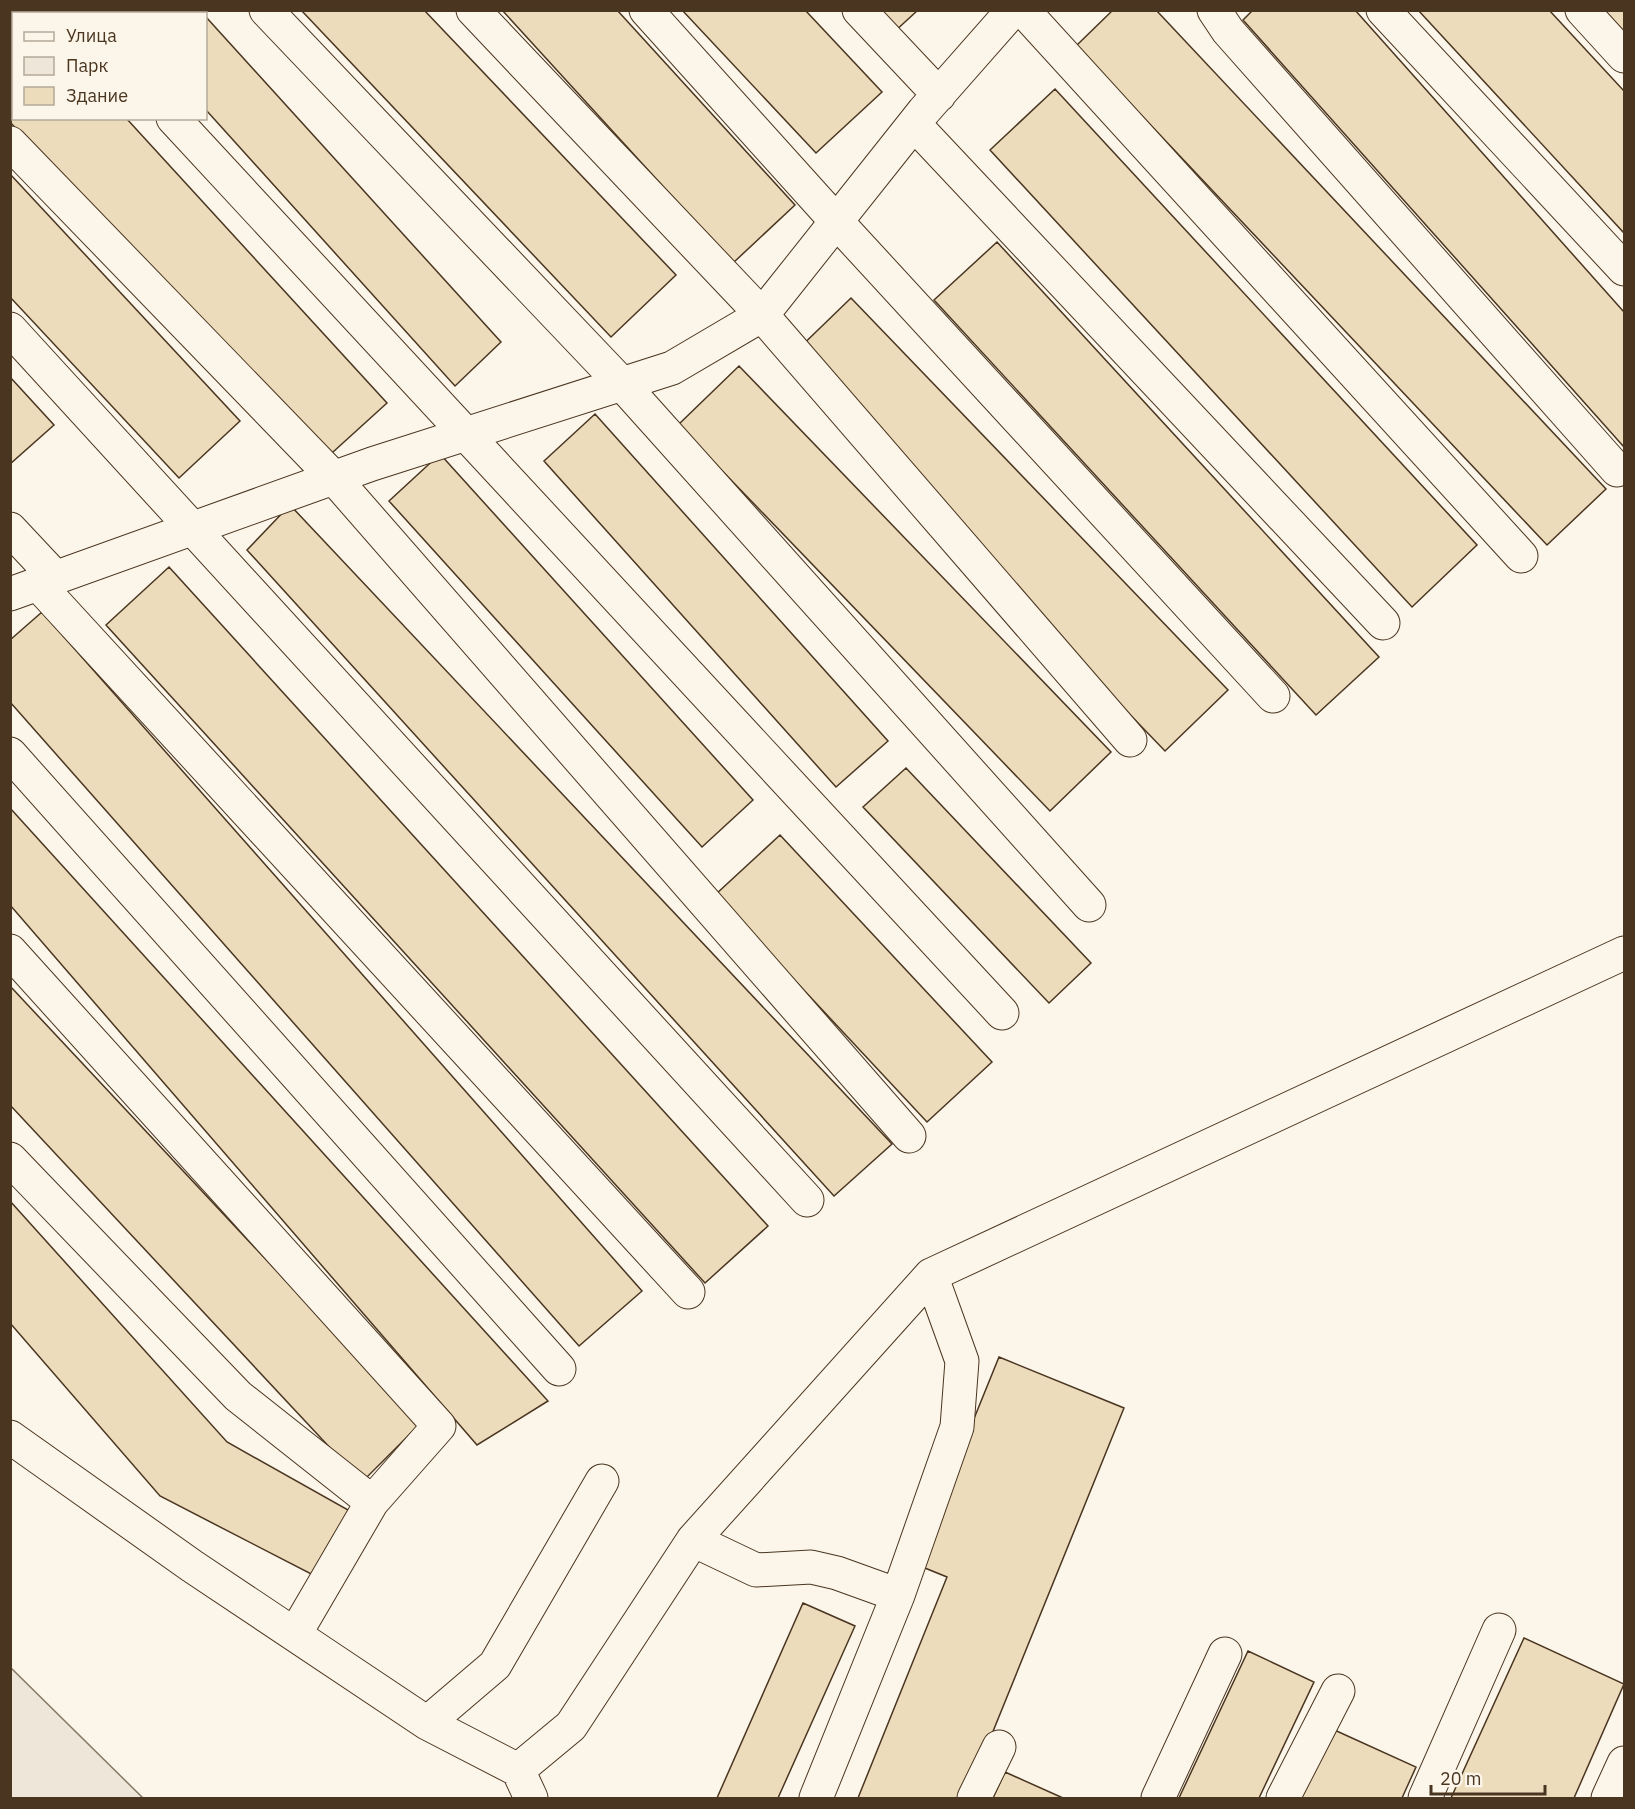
<svg xmlns="http://www.w3.org/2000/svg" width="1635" height="1809" font-family="'IBM Plex Sans',sans-serif">
<style>
.green{fill:#ede6d9;stroke:#887966;stroke-width:1.5}
.building{fill:#ecdcbc;stroke:#4a3520;stroke-width:1.5}
.lines{fill:none;stroke-linecap:round;stroke-linejoin:round}
.minor-casing{stroke:#4a3520;stroke-width:35}
.minor{stroke:#fbf6e9;stroke-width:33}
</style>
<rect width="100%" height="100%" fill="#fbf6e9"/>
<path class="green" d="M10 1668H11L143 1798H11Z"/>
<path class="building" d="M10 10H27L30 14H14V118H126L387 403 322 462 10 122Z
M115 10H199L202 14H118Z
M301 10H424L676 275 611 337Z
M502 10H617L795 205 733 263Z
M682 10H805L882 92 816 153Z
M873 10H918L893 33Z
M1113 10H1156L1606 489 1547 545 1076 46Z
M1253 10H1355L1624 312V447L1243 20Z
M1418 10H1549L1624 91V233Z
M1604 10H1624V32Z
M206 17 501 342 455 386 206 110Z
M1055 89 1477 545 1412 607 990 150Z
M10 174 240 421 179 478 10 297Z
M997 242 1379 657 1316 715 934 300Z
M851 298 1228 690 1165 751 788 359Z
M739 366 1111 752 1050 811 678 425Z
M10 377 54 425 10 464Z
M595 414 888 741 836 787 544 461Z
M440 454 753 800 702 847 389 501Z
M290 505 892 1144 834 1196 247 550Z
M169 567 768 1226 705 1283 106 625Z
M42 612 642 1291 579 1346 10 702V640Z
M906 768 1091 963 1049 1003 863 807Z
M10 808 548 1401 477 1445 10 905Z
M780 835 992 1062 927 1122 715 895Z
M10 986 420 1424 362 1482 10 1105Z
M10 1201 227 1442 357 1515 319 1578 160 1496 10 1323Z
M999 1357 1124 1408 966 1798H858L947 1577 915 1564Z
M803 1603 855 1626 778 1798H717Z
M1524 1638 1624 1684 1574 1798H1451Z
M1248 1651 1314 1682 1259 1798H1179Z
M1330 1728 1416 1767 1402 1798H1298Z
M1005 1772 1063 1798H993Z"/>
<g class="lines">
<defs>
<path id="minor" d="M73 10 76 14
M266 10 622 384 1089 905
M473 10 762 315 1130 740
M646 10 836 221 1273 696
M859 10 939 95
M1023 10 1521 556
M1214 10 1228 31 1617 470
M1383 10 1624 269
M1582 10 1624 56
M173 118 1002 1013
M914 124 1383 623
M10 143 334 478 909 1136
M10 329 807 1200
M10 529 55 577
M37 583 688 1292
M10 594 372 464 672 368 762 315 924 111 1013 10
M10 754 559 1369
M10 951 439 1426 372 1502 295 1634
M10 1159 238 1396 372 1502
M10 1437 192 1566 427 1723 518 1770 531 1798
M693 1540 756 1570 811 1567 837 1573 898 1595 816 1798
M898 1595 957 1427 962 1361 931 1275
M427 1723 495 1665 602 1481
M518 1770 571 1726 693 1540 931 1275 1624 953
M974 1798 999 1747
M1158 1798 1225 1654
M1283 1798 1338 1691
M1425 1798 1499 1630
M1608 1798 1624 1763"/>
</defs>
<use href="#minor" class="minor-casing"/>
<use href="#minor" class="minor"/>
</g>
<rect width="1635" height="1809" fill="none" stroke="#4a3520" stroke-width="24"/>
<rect x="12" y="12" width="195" height="108" fill="#fbf6e9" stroke="#b4a999" stroke-width="1.5"/>
<rect x="24" y="32" width="30" height="9" fill="#fbf6e9" stroke="#b4a999" stroke-width="1.5"/>
<text x="66" y="42" font-size="18" fill="#4a3520">Улица</text>
<rect x="24" y="57" width="30" height="18" fill="#ede6d9" stroke="#b4a999" stroke-width="1.5"/>
<text x="66" y="72" font-size="18" fill="#4a3520">Парк</text>
<rect x="24" y="87" width="30" height="18" fill="#ecdcbc" stroke="#b4a999" stroke-width="1.5"/>
<text x="66" y="102" font-size="18" fill="#4a3520">Здание</text>
<path d="M1431 1785v9h114v-9" fill="none" stroke="#4a3520" stroke-width="3"/>
<text x="1440" y="1785" font-size="18" fill="#4a3520" stroke="#fbf6e9" stroke-width="4.5" paint-order="stroke">20 m</text>
</svg>
